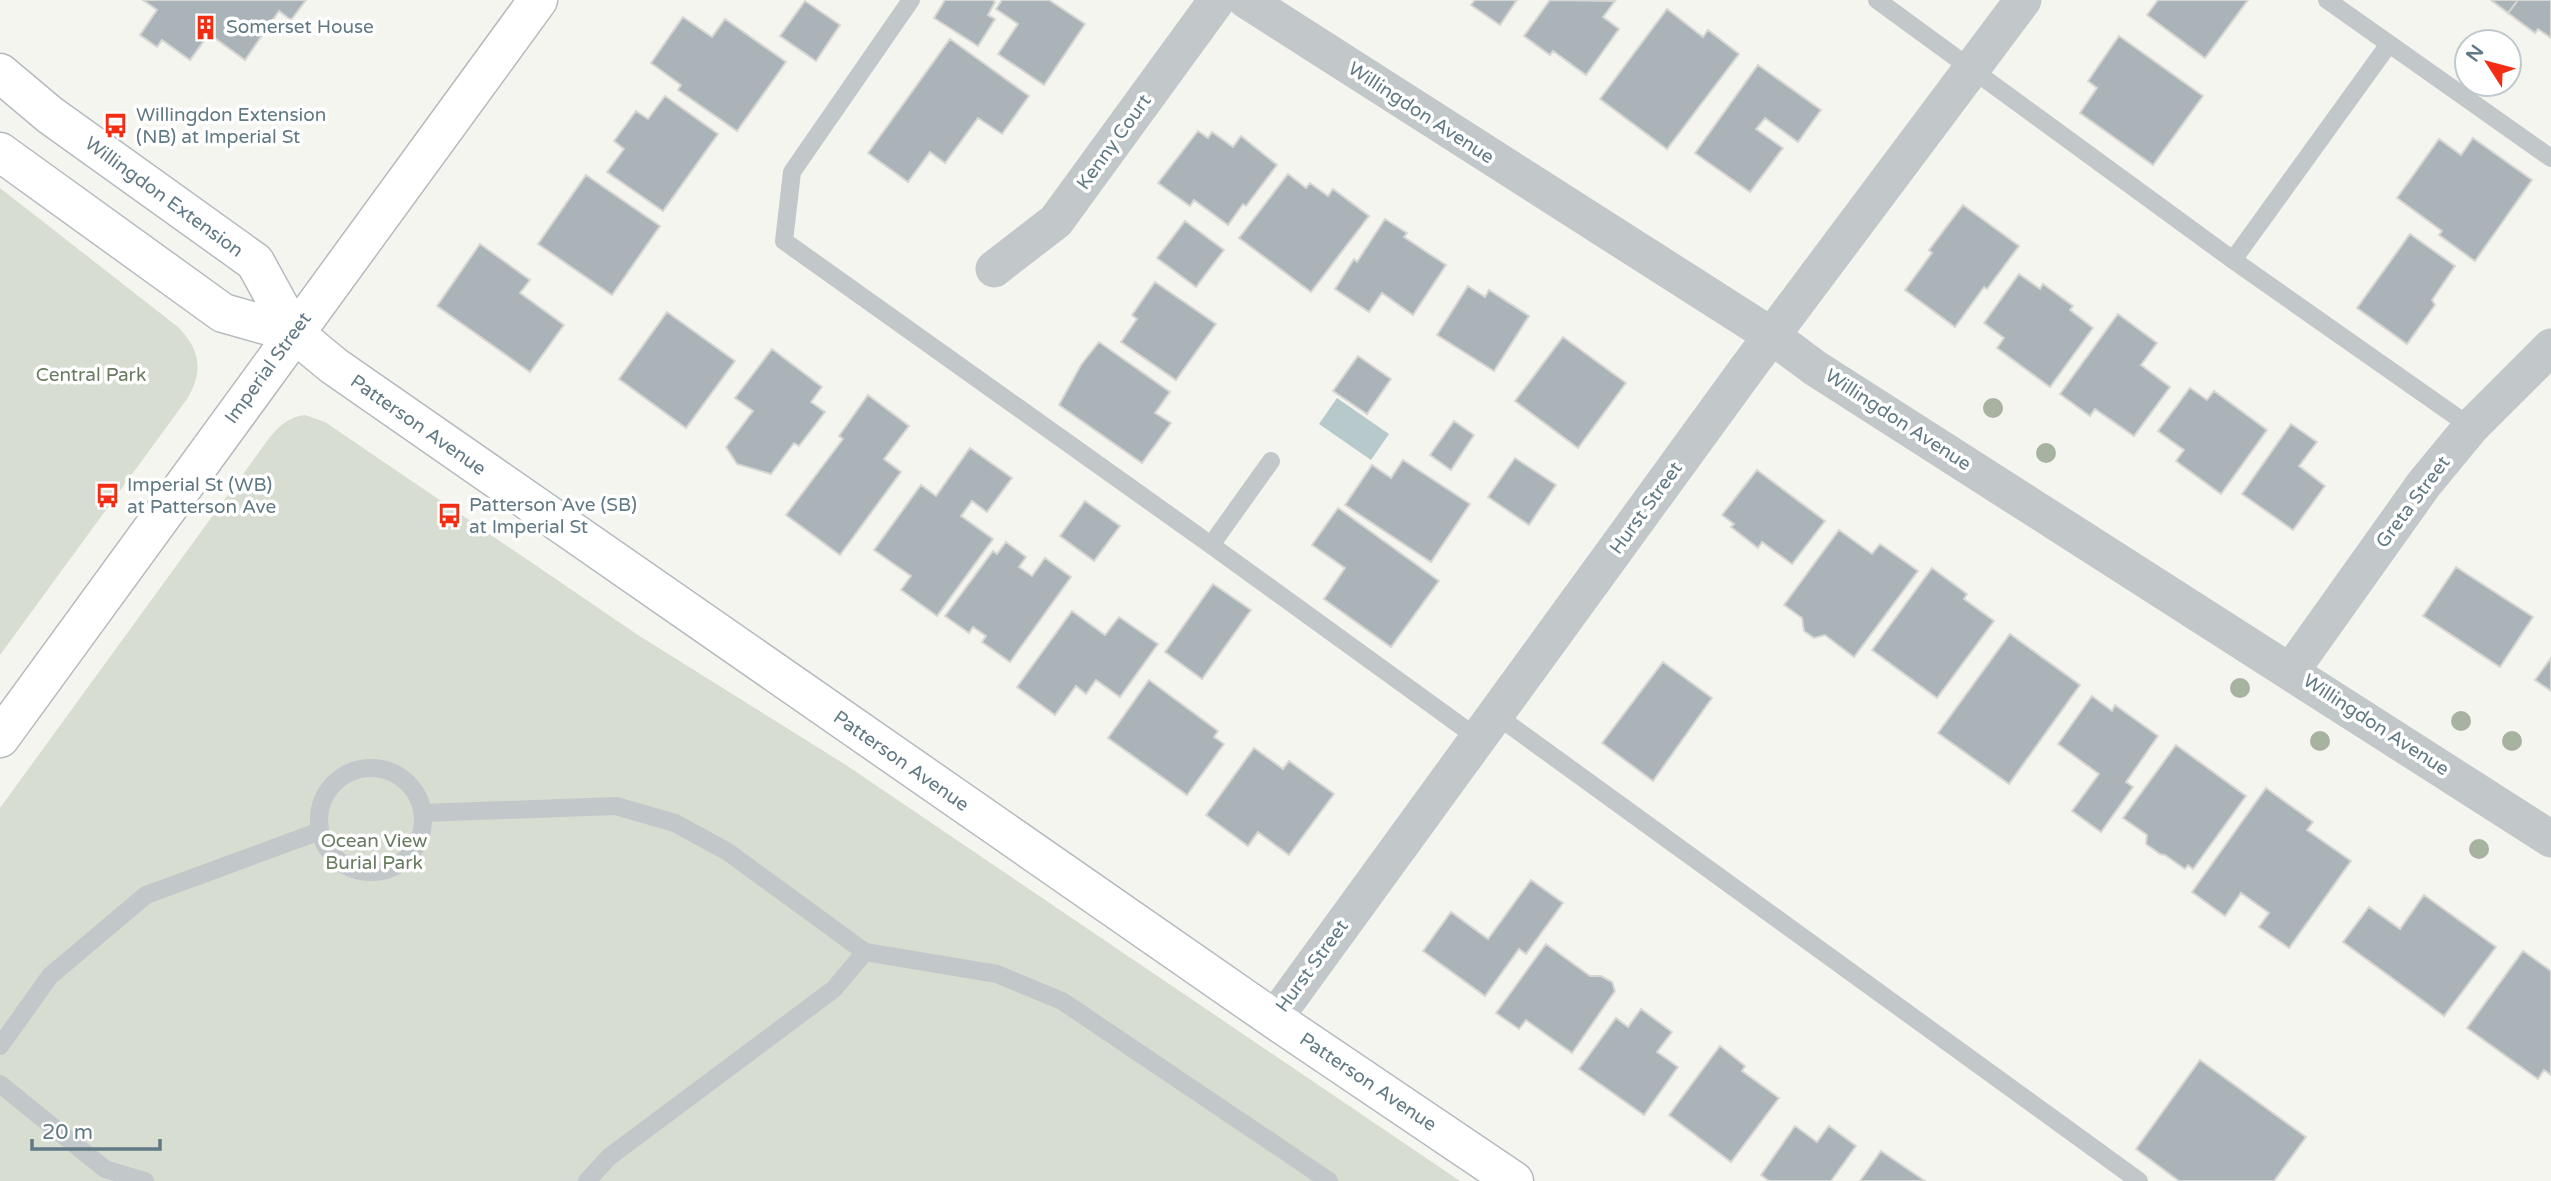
<svg xmlns="http://www.w3.org/2000/svg" width="2551" height="1181" font-family="'Varela Round',sans-serif">
<style>
.green{fill:#d7ddd1}
.water{fill:#b8c9cb}
.building{fill:#aab4b8;stroke:#d6d6d3;stroke-width:2}
.lines{fill:none;stroke-linecap:round;stroke-linejoin:round}
.secondary-casing{stroke:#b4bbbe;stroke-width:41}
.lane{stroke:#c2c7c9;stroke-width:18}
.street{stroke:#c2c7c9;stroke-width:37}
.secondary{stroke:#fff;stroke-width:38}
.tree{fill:#a8b2a1}
.labels{text-anchor:middle;dominant-baseline:central;stroke-width:7;stroke-linejoin:round;paint-order:stroke}
.poi-label{font-size:19px;fill:#617984;stroke:#fff;text-anchor:start}
.street-label{font-size:19px;fill:#617984;stroke:#fff}
.park-label{font-size:19px;fill:#697b61;stroke:#fff}
</style>
<rect width="100%" height="100%" fill="#f5f5f0"/>
<path class="green" d="M0 188 178 327C200 349 204 372 187 399L0 655Z
M305 415 325 422 638 635 846 765 1460 1181H0V808L270 437C280 425 289 417 305 415Z"/>
<path class="water" d="M1337 398 1389 434 1371 460 1319 424Z"/>
<path class="building" d="M143 0H306L291 20 279 11 245 60 209 34 190 60 162 40 157 47 140 35 157 10Z
M945 0H992L995 2 988 15 995 19 978 46 934 18Z
M1002 0H1049L1085 24 1044 85 998 54 1018 24 996 9Z
M1475 0H1517L1500 25 1471 5Z
M1550 0 1615 1 1603 17 1619 29 1586 75 1553 51 1550 55 1524 36Z
M2158 0H2248L2205 58 2147 15Z
M2491 0H2518L2508 13Z
M2518 0H2551V38L2538 29 2535 33 2508 13Z
M805 1 840 25 816 61 780 36Z
M1667 9 1703 37 1708 30 1739 54 1667 149 1600 99Z
M683 17 712 37 725 19 786 62 737 131 678 90 681 85 651 63Z
M2119 36 2203 96 2153 165 2080 113 2097 88 2088 81Z
M950 39 1029 96 1002 134 978 118 945 163 930 152 908 182 868 153Z
M1758 65 1821 110 1798 142 1765 118 1756 129 1783 148 1750 192 1695 153Z
M665 96 718 134 663 211 607 172 624 149 614 141 636 111 648 119Z
M1198 131 1208 138 1212 132 1233 147 1241 136 1277 165 1246 206 1243 204 1228 225 1194 200 1190 206 1158 183Z
M2473 138 2532 180 2475 261 2439 235 2442 231 2397 198 2439 139 2461 155Z
M1288 174 1306 188 1310 183 1328 196 1333 189 1369 216 1311 292 1239 238Z
M586 175 660 226 612 295 538 244Z
M1963 205 2019 246 1987 289 1984 287 1955 327 1905 290 1932 253 1929 250Z
M1385 219 1407 233 1404 237 1446 265 1413 315 1382 293 1369 312 1335 289 1354 259 1357 262Z
M1185 221 1224 250 1196 287 1157 258Z
M2410 234 2455 266 2432 300 2435 305 2407 344 2357 308Z
M480 244 530 280 520 293 564 325 530 372 437 306Z
M2019 274 2040 289 2043 284 2073 306 2070 310 2093 328 2050 387 1997 348 2004 338 1984 323Z
M1155 282 1216 324 1176 380 1121 342 1137 319 1132 315Z
M1468 286 1485 297 1489 290 1529 316 1494 371 1437 335Z
M667 312 735 361 686 428 619 379Z
M2118 314 2157 343 2141 365 2170 387 2134 436 2095 409 2090 416 2060 394Z
M1563 337 1626 383 1578 448 1515 401Z
M1099 342 1170 392 1155 413 1171 423 1142 463 1059 405 1081 365Z
M772 349 822 387 811 402 825 412 799 446 794 443 771 474 737 464 726 447 753 411 735 398Z
M1358 356 1391 379 1367 414 1333 391Z
M2190 388 2207 400 2214 391 2267 430 2221 494 2176 461 2184 450 2158 431Z
M868 395 909 426 884 459 901 472 840 555 786 515 843 439 839 436Z
M1454 421 1474 435 1451 470 1430 455Z
M2291 424 2317 442 2299 466 2325 486 2293 530 2242 494Z
M970 448 1012 478 987 512 972 501 961 516 993 539 937 616 901 590 911 576 874 550 921 485 936 496Z
M1515 458 1556 485 1529 525 1488 497Z
M1403 460 1470 504 1431 562 1345 505 1372 465 1391 478Z
M1757 470 1825 521 1792 564 1762 542 1758 548 1731 527 1734 524 1722 515Z
M1085 501 1120 526 1094 561 1060 536Z
M1338 508 1439 581 1391 647 1324 599 1345 568 1312 545Z
M1839 530 1872 554 1880 544 1918 571 1854 657 1825 635 1814 638 1804 631 1802 618 1784 605Z
M1006 542 1026 557 1019 567 1032 576 1045 558 1071 577 1010 662 982 642 986 636 973 627 969 633 945 616 993 551 997 554Z
M2456 567 2533 617 2500 667 2423 616Z
M1932 568 1967 594 1964 599 1994 621 1937 698 1872 650Z
M1213 584 1251 610 1202 679 1165 652Z
M1072 611 1105 635 1119 617 1158 644 1120 697 1096 680 1086 694 1076 686 1055 715 1017 687Z
M2010 634 2080 685 2009 784 1938 733Z
M2551 658V691L2535 680Z
M1663 662 1712 698 1653 781 1602 743Z
M1149 680 1218 731 1214 737 1224 744 1187 795 1108 738Z
M2092 696 2112 711 2115 705 2158 736 2126 782 2133 787 2101 832 2072 811 2099 774 2058 744Z
M2176 745 2246 796 2193 869 2188 865 2185 869 2165 855 2160 854 2146 844 2147 835 2123 818Z
M1254 748 1283 769 1289 761 1334 794 1289 855 1258 832 1248 846 1206 815Z
M2266 788 2313 822 2307 830 2351 861 2289 948 2259 927 2269 913 2241 893 2225 916 2192 892Z
M1531 880 1563 903 1526 954 1519 949 1485 996 1423 951 1451 912 1488 939Z
M2424 895 2496 947 2444 1016 2343 942 2369 907 2400 929Z
M1546 944 1590 976H1601L1612 982 1615 991 1572 1053 1526 1020 1519 1029 1496 1013Z
M2523 951 2551 971V1075L2544 1070 2538 1079 2467 1028Z
M1641 1009 1672 1032 1657 1052 1678 1067 1644 1115 1579 1069 1616 1018 1628 1027Z
M1720 1046 1745 1066 1742 1071 1779 1098 1731 1162 1669 1115Z
M2200 1060 2306 1137 2274 1181H2179L2136 1149Z
M1795 1126 1817 1142 1829 1126 1856 1146 1831 1181H1769L1761 1175Z
M1881 1151 1925 1181H1860Z"/>
<g class="lines">
<defs>
<path id="secondary" d="M0 73 50 115 255 262 294 333 334 366 1274 1019 1514 1181
M0 152 223 313 294 333
M0 738 538 0"/>
</defs>
<use href="#secondary" class="secondary-casing"/>
<path class="lane" d="M911 0 792 172 784 241 1211 545 1479 739
M1877 0 2233 260 2471 427
M2327 0 2551 158
M2233 260 2389 44
M1211 545 1271 461
M1496 715 2139 1181
M319 820a52 52 0 1 1 104 0a52 52 0 1 1-104 0Z
M423 813 616 806 675 823 728 852 865 952 997 974 1062 1001 1329 1181
M0 1046 50 976 146 895 320 831
M0 1084 105 1169 145 1181
M587 1181 609 1157 834 989 865 952"/>
<path class="street" d="M1246 0 1772 336 1815 368 2551 839
M994 269 1056 221 1217 0
M2291 671 2424 484 2471 427 2551 347
M1274 1019 1746 370 2023 0"/>
<use href="#secondary" class="secondary"/>
</g>
<g class="tree">
<circle cx="1993" cy="408" r="10"/>
<circle cx="2046" cy="453" r="10"/>
<circle cx="2240" cy="688" r="10"/>
<circle cx="2461" cy="721" r="10"/>
<circle cx="2320" cy="741" r="10"/>
<circle cx="2512" cy="741" r="10"/>
<circle cx="2479" cy="849" r="10"/>
</g>
<defs>
<symbol id="building-bare" viewBox="-9 -9 18 18"><path d="M-4-6H4V6H1V3H-1V6H-4ZM-2.5-4.3h1.7v1.8h-1.7ZM.8-4.3h1.7v1.8H.8ZM-2.5-1h1.7V.8h-1.7ZM.8-1h1.7V.8H.8Z" fill="#f22d14" stroke="#fff" stroke-width="2.5" paint-order="stroke"/></symbol>
<symbol id="bus-bare" viewBox="-9 -9 18 18"><path d="M-5-6H5V4H4V6H2V4H-2V6H-4V4H-5ZM-3.5-4V0h7V-4ZM-3.5 1.2v1.5H-2V1.2ZM2 1.2v1.5H3.5V1.2Z" fill="#f22d14" stroke="#fff" stroke-width="2.5" paint-order="stroke"/></symbol>
</defs>
<g fill-rule="evenodd">
<use href="#building-bare" x="188" y="10" width="35" height="35"/>
<use href="#bus-bare" x="98" y="108" width="35" height="35"/>
<use href="#bus-bare" x="90" y="478" width="35" height="35"/>
<use href="#bus-bare" x="432" y="498" width="35" height="35"/>
</g>
<g class="labels">
<g class="poi-label">
<text x="226" y="27">Somerset House</text>
<text x="136" y="115">Willingdon Extension<tspan x="136" dy="22">(NB) at Imperial St</tspan></text>
<text x="127" y="485">Imperial St (WB)<tspan x="127" dy="22">at Patterson Ave</tspan></text>
<text x="469" y="505">Patterson Ave (SB)<tspan x="469" dy="22">at Imperial St</tspan></text>
</g>
<g class="street-label">
<text transform="translate(1421 113) rotate(33)">Willingdon Avenue</text>
<text transform="translate(1114 142) rotate(-54)">Kenny Court</text>
<text transform="translate(164 197) rotate(36)">Willingdon Extension</text>
<text transform="translate(268 368) rotate(-54)">Imperial Street</text>
<text transform="translate(1898 420) rotate(33)">Willingdon Avenue</text>
<text transform="translate(418 425) rotate(35)">Patterson Avenue</text>
<text transform="translate(2413 502) rotate(-53)">Greta Street</text>
<text transform="translate(1646 508) rotate(-54)">Hurst Street</text>
<text transform="translate(2376 725) rotate(33)">Willingdon Avenue</text>
<text transform="translate(901 761) rotate(35)">Patterson Avenue</text>
<text transform="translate(1312 966) rotate(-54)">Hurst Street</text>
<text transform="translate(1368 1082) rotate(34)">Patterson Avenue</text>
</g>
<g class="park-label">
<text x="91" y="375">Central Park</text>
<text x="374" y="841">Ocean View<tspan x="374" dy="22">Burial Park</tspan></text>
</g>
</g>
<g transform="translate(2488 63) rotate(306)"><circle r="33" fill="#ffffff" stroke="#c0c9ce" stroke-width="2"/>
<path d="M0-5L12 26L0 18L-12 26Z" fill="#f22d14"/>
<text y="-10" font-size="19" font-weight="bold" text-anchor="middle" fill="#617984">N</text>
</g>
<path d="M32 1139v10h128v-10" fill="none" stroke="#617984" stroke-width="3.5"/>
<text x="42" y="1139" font-size="21" fill="#617984" stroke="#ffffff" stroke-width="5" paint-order="stroke">20 m</text>
</svg>
